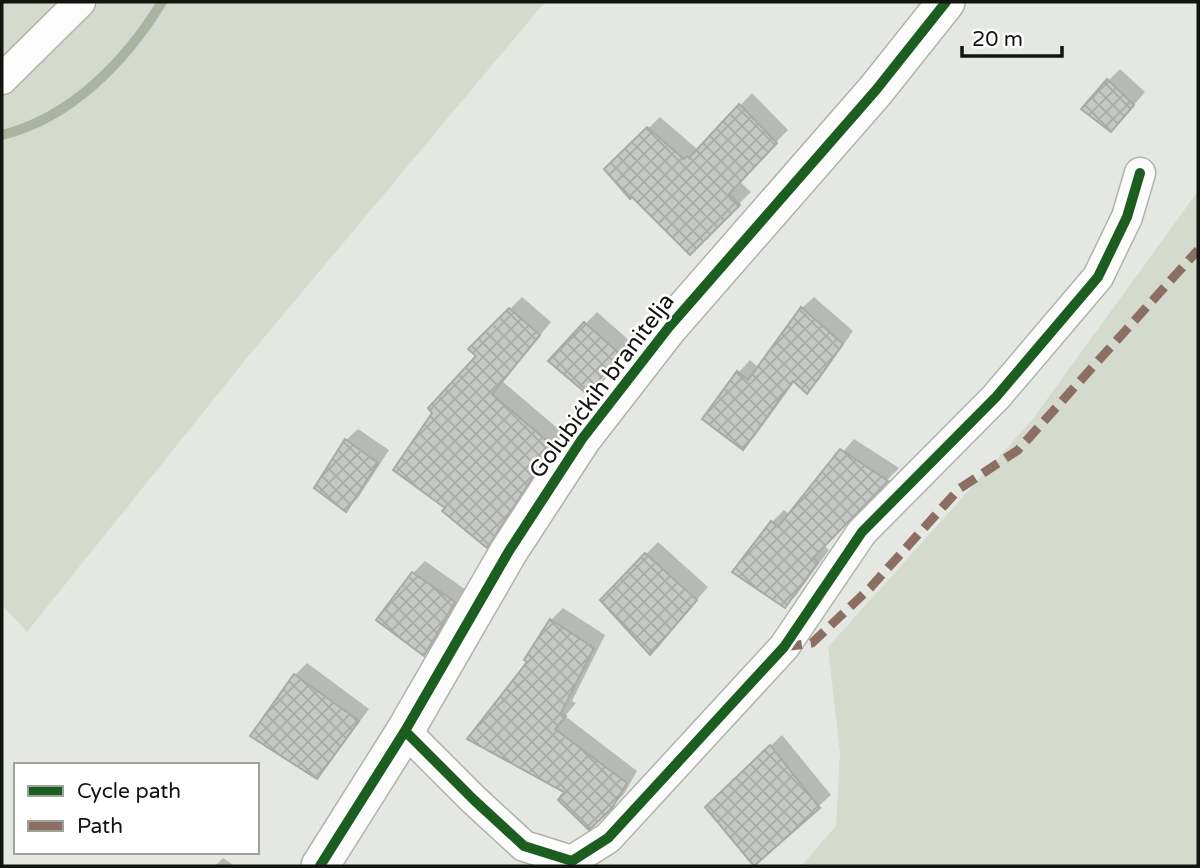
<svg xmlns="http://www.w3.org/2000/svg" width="1200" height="868" font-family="'Varela Round',sans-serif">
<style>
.grass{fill:#d4dbce}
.shadow{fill:#0003}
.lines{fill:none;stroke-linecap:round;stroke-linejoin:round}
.stream{stroke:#abb4a0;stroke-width:10}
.building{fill:url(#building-cross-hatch);stroke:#a7aaa6;stroke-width:2}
.minor-casing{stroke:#b0b2ae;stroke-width:33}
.tertiary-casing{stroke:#b0b2ae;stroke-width:40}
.minor{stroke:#fbfcfb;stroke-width:30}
.tertiary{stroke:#fbfcfb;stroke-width:37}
.quiet{stroke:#8d6e63;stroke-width:9;stroke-dasharray:18 9;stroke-linecap:butt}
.cycleway-casing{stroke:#fff;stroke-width:15}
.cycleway{stroke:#1b5e20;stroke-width:10}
.labels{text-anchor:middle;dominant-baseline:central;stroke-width:5;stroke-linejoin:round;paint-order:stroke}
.street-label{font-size:23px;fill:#121410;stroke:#fff}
</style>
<defs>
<pattern id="building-cross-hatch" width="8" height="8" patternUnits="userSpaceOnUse" patternTransform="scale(1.75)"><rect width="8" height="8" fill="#c6c8c3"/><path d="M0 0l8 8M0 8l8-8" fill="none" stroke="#a9aba6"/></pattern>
</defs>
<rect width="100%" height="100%" fill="#e5e8e2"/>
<path class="grass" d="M2 2H545L246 359 27 632 2 605Z
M1198 191V866H801L836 826 840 753 828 647 1032 420Z"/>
<path class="shadow" d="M1120 69 1145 92 1123 118 1108 81Z
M752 93 788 130 739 181 751 192 690 252 606 169 660 117 697 149 702 147Z
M522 297 551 322 502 381 563 433 498 534 487 545 478 356 471 349Z
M814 297 853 331 819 380 807 391 795 381 755 436 743 448 704 418 739 372 750 360 759 368 802 308Z
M597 312 631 342 598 380 585 324Z
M358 429 389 450 358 498 346 510V440Z
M854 439 899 468 824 545 829 550 797 594 785 606 734 571 772 522 784 510 790 515Z
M658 542 708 587 661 641 602 600Z
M425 561 466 590 436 642 424 654 379 619 413 573Z
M563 608 605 635 572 701 576 703 565 716 637 771 624 794 611 807 566 792 530 662 551 620Z
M307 663 369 709 328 764 317 776 253 735 295 675Z
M782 735 831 795 754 864 719 795Z
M223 858 235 866H215Z"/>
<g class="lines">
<path class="stream" d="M2 135C71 118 126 61 162 2"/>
</g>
<path class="building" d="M1107 79 1134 105 1111 132 1081 109Z
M739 104 777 143 729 194 740 205 690 255 632 197 630 199 604 169 647 127 684 159 688 156 689 158Z
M801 307 843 344 807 394 793 381 743 450 702 419 737 371 748 380Z
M509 308 540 335 492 394 553 446 487 548 442 511 445 508 393 470 432 413 428 408 476 356 468 349Z
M584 322 621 355 587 394 548 361Z
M345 439 378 463 346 512 314 488Z
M840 449 888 481 813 558 818 562 785 608 732 572 771 521 778 527Z
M645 553 697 600 650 655 600 600Z
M412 572 455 602 424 656 376 620Z
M550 619 594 648 561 713 566 716 555 729 627 783 612 808 589 830 558 800 564 792 467 739 527 662 524 660Z
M294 674 359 721 317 779 250 736Z
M770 745 820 808 754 866 705 807Z"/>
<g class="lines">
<defs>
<path id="minor" d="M2 79 80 2
M405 731 474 800 524 846 572 861 608 838 784 647 862 532 996 397 1098 277 1127 217 1140 173"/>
<path id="tertiary" d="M320 866 405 731 509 551 582 439 669 327 876 90 946 2"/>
</defs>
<use href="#minor" class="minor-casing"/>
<use href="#tertiary" class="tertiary-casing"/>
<use href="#minor" class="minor"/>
<use href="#tertiary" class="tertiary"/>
<path class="quiet" d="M784 647 812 643 870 588 959 489 1018 450 1198 250"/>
<defs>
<path id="cycleway" d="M405 731 474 800 524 846 572 861 608 838 784 647 862 532 996 397 1098 277 1127 217 1140 173
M320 866 405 731 509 551 582 439 669 327 876 90 946 2"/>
</defs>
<use href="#cycleway" class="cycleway-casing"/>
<use href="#cycleway" class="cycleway"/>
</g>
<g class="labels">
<g class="street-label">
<text transform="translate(602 386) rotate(-53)">Golubićkih branitelja</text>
</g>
</g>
<rect width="1200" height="868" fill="none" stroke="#121410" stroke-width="7"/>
<rect x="14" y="763" width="245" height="91" fill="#ffffff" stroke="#a0a19f" stroke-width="2"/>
<rect x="28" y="786" width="35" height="10" fill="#1b5e20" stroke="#a0a19f" stroke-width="2"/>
<text x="77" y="798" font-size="21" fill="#121410">Cycle path</text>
<rect x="28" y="821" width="35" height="10" fill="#8d6e63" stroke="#a0a19f" stroke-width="2"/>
<text x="77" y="833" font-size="21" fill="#121410">Path</text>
<path d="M962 46v10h100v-10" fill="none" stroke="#121410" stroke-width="3.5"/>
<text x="972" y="46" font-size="21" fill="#121410" stroke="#ffffff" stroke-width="5" paint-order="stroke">20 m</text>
</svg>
